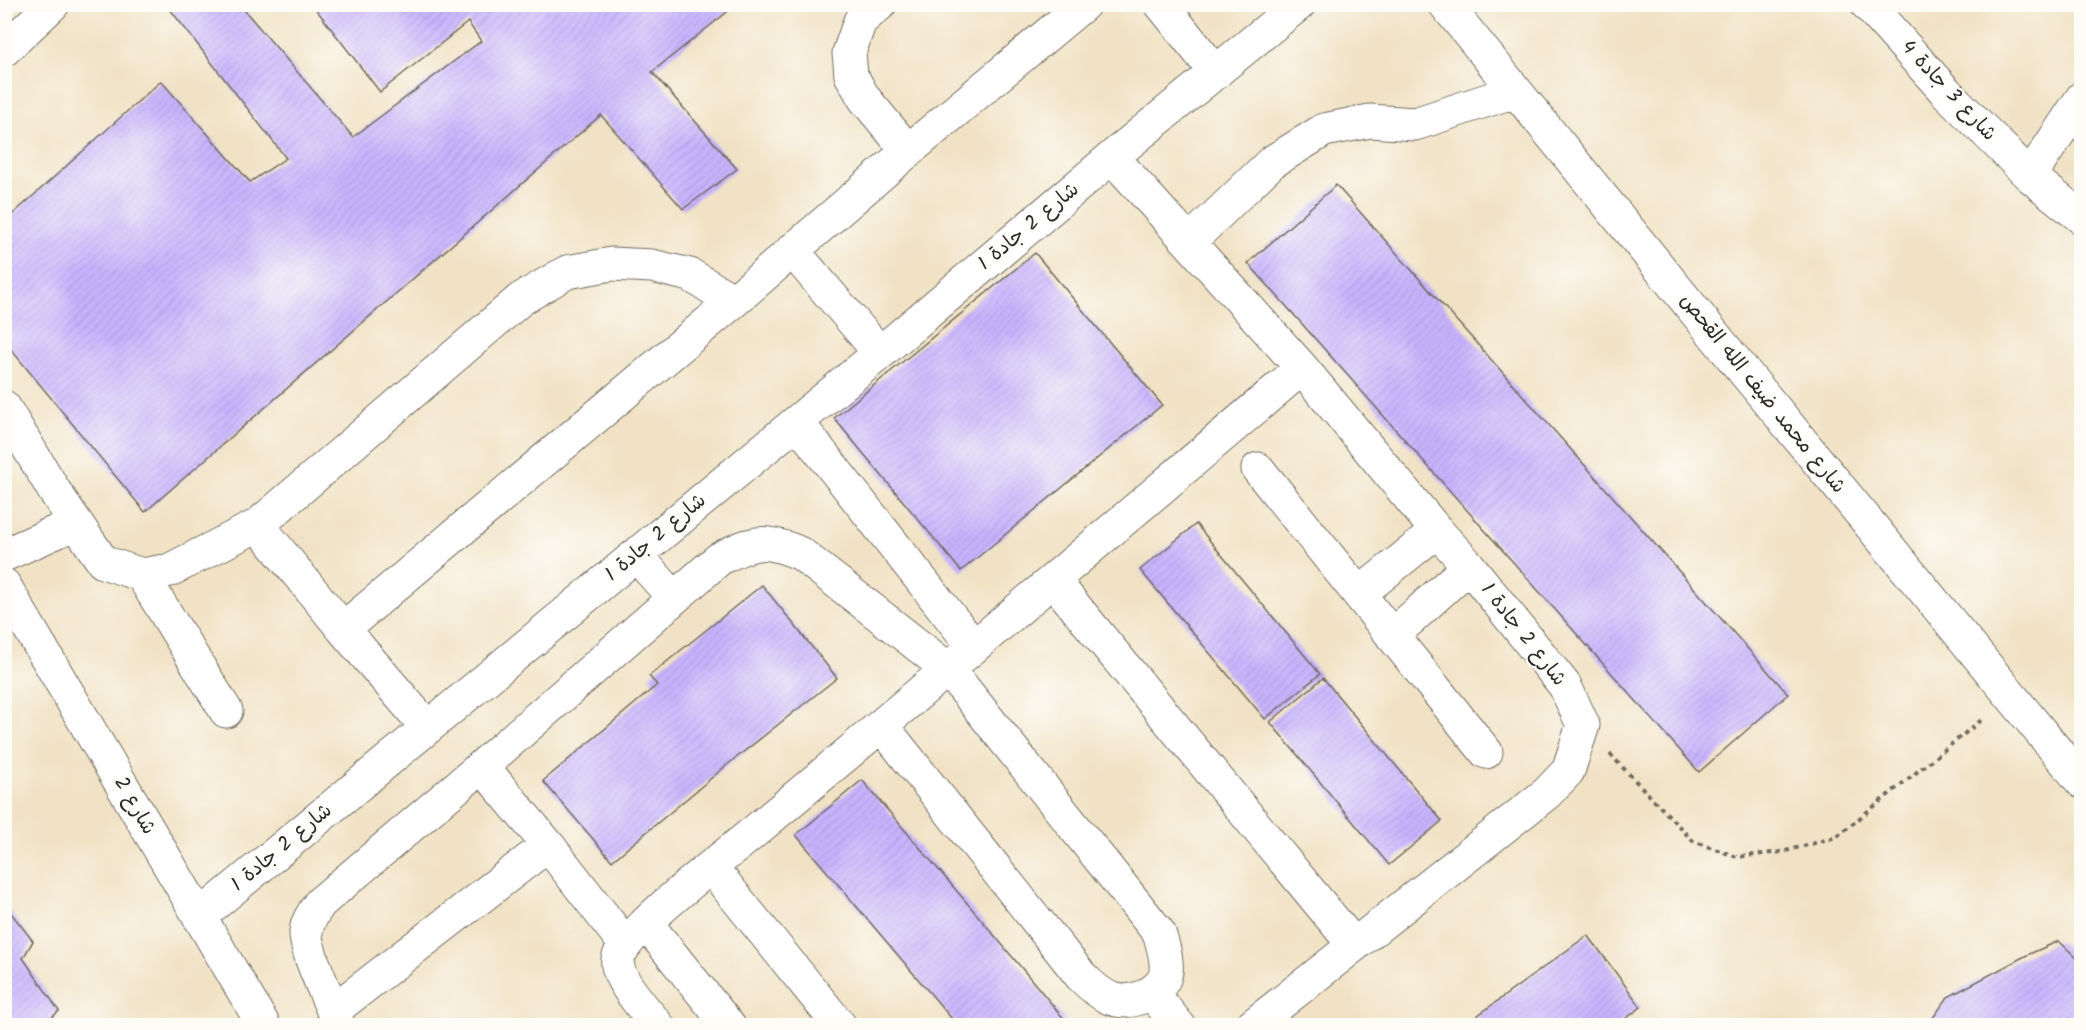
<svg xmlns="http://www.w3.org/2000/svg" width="2086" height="1030" font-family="Kalam,'Playpen Sans Arabic',sans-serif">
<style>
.building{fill:url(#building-hatch)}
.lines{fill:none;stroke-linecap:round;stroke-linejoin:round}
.minor-casing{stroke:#706b61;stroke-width:35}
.path{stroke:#706b61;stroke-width:4;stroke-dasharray:4.5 4.5;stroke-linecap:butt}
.minor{stroke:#fff;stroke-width:33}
.labels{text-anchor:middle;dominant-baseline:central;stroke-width:4.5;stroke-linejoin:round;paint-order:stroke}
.street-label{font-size:20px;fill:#2b2b2b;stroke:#fdfcf7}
</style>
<defs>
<pattern id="building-hatch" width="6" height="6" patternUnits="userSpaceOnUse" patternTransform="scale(1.5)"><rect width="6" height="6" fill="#c8b4fe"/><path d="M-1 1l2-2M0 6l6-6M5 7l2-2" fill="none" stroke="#ac9bda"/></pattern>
</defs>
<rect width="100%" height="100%" fill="#fdfcf7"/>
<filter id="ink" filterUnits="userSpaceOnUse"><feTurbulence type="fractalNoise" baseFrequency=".0167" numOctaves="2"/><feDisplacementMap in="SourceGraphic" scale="12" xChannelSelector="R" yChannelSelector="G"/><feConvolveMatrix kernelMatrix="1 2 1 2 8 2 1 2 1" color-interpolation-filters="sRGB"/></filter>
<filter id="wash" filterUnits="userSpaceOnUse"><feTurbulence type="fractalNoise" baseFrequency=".008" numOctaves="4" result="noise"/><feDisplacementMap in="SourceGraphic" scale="24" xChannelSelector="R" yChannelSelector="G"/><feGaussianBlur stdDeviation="1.35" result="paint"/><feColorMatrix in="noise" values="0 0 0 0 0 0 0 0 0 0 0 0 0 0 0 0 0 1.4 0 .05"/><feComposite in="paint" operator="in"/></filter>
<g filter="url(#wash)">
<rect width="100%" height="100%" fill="#f1e2c5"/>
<g id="blocks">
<path class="building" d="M166 4H239L353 137 481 41 468 22 380 92 312 4H737L652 72 737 169 683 209 601 115 145 512 4 341V222L161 81 250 182 286 158Z
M1336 185 1788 694 1699 772 1248 263Z
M1035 253 1162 405 961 571 834 418Z
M1196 524 1320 674 1265 719 1140 570Z
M762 585 837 678 727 765 612 861 543 781 657 685 649 676Z
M1323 678 1442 821 1389 865 1270 722Z
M862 780 979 917 1070 1026H958L796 835Z
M4 904 33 941 23 958 59 1011 42 1026H4Z
M1588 935 1641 1007 1616 1026H1485L1477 1016Z
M2059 941 2082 963V1026H1927L1948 997 2027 955Z"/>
</g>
</g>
<g filter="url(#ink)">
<use href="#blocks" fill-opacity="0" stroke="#706b61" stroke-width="1.5"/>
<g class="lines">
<defs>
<path id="minor" d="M880 4 860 21 849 53 851 75 864 98 908 151
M1161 4 1216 73
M1445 4 1737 363 2082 782
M1867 4 1946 92 2030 176 2082 218
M4 50 53 4
M1112 157 1302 368 1437 531 1469 566 1565 686 1583 725 1568 771 1547 793 1252 1026
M2030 176 2082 98
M1189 242 1272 162 1324 130 1370 121 1415 124 1515 91
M792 250 880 353
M4 407 55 492 103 562 142 575 170 570 258 525 521 299 567 272 612 264 652 266 690 275 734 301
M797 422 974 647
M1258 469 1486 752
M258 525 343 629 427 727
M4 555 76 523
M636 555 674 598
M142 575 226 711
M1053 580 1354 945
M4 585 264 1026
M1359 594 1437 531
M343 629 734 301 908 151 1084 4
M1392 636 1469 566
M482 766 548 845 625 944
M711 867 840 1026
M199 917 880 353 1112 157 1299 4
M646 923 729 1026
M1152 993 1179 1026
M334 1010 548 845
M339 1026C331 1002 305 953 306 932 307 921 314 912 320 903L482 766 719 559C753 541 765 538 801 554L948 669 1159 933C1163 946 1170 965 1164 979 1161 985 1152 992 1147 995 1117 1009 1101 996 1081 976L882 726
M658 1026C647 1012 614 977 618 959 625 932 718 861 743 841 931 685 1116 526 1302 368"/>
</defs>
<use href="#minor" class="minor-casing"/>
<path class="path" d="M1610 754 1693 841 1737 857 1782 852 1836 837 1984 718"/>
<use href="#minor" class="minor"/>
</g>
</g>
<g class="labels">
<g class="street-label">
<text transform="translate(1948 91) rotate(47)">شارع 3 جادة 4</text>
<text transform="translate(1029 227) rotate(-40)">شارع 2 جادة 1</text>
<text transform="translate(1762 394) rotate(51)">شارع محمد ضيف الله القحص</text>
<text transform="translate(656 538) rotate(-40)">شارع 2 جادة 1</text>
<text transform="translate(1523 635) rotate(52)">شارع 2 جادة 1</text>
<text transform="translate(134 806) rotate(60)">شارع 2</text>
<text transform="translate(282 848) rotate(-40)">شارع 2 جادة 1</text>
</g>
</g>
<rect width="2086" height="1030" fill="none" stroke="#fdfcf7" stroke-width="24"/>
</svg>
